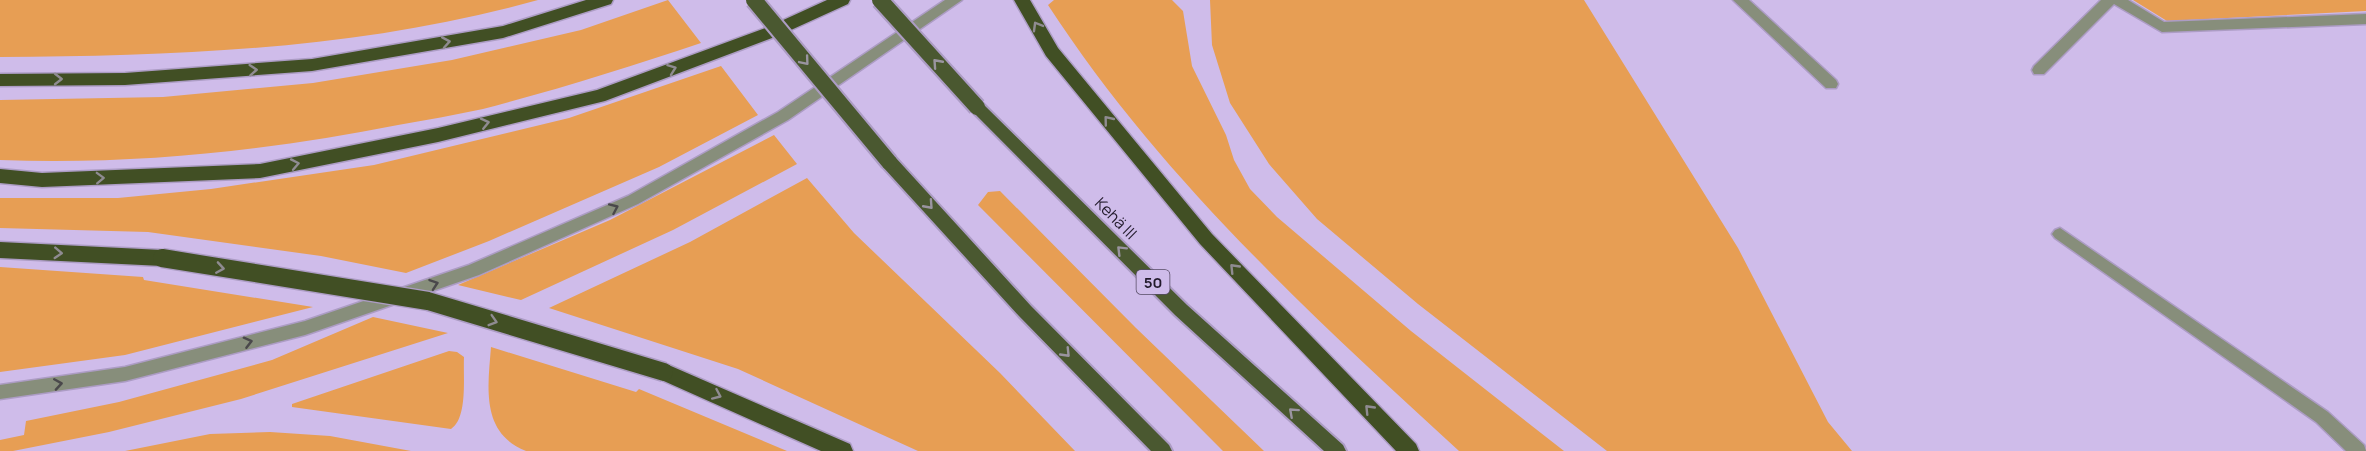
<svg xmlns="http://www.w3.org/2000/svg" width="2366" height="451" font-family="Manrope,sans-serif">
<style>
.green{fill:#e79e54}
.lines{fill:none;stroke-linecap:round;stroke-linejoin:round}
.service-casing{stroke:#ac9cc4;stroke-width:3}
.trunk-casing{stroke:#ac9cc4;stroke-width:4}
.motorway-casing{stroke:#ac9cc4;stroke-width:3}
.service{fill:#878e7b;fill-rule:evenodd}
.trunk{fill:#4a5830;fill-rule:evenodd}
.motorway{fill:#414f24;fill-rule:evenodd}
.trunk-bridge-casing{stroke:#ac9cc4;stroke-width:20;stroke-linecap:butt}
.motorway-bridge-casing{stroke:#ac9cc4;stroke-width:21;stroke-linecap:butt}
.trunk-bridge{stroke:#4a5830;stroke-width:16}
.motorway-bridge{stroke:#414f24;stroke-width:18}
.oneway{stroke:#8f8b91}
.oneway2{stroke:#9a94a0}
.oneway3{stroke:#4a484b}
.labels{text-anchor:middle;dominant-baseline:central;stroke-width:6;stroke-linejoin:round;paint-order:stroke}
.shield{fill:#cfbcea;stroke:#564b64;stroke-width:1.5}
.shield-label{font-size:15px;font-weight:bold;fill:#221a2b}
.street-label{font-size:16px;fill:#221a2b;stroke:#cfbcea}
</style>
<rect width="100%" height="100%" fill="#cfbcea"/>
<path class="green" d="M0 0H538C363 49 181 56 0 57Z
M668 0 701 43C629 67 556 90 483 109 455 115 426 120 398 125 266 151 134 165 0 160V100L163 97 313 83 452 60 581 30Z
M1054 0H1172L1183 11 1192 66 1226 135 1234 160 1250 189 1277 217 1411 331 1564 451H1459C1310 314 1159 176 1048 5Z
M1210 0H1584L1738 248 1828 422 1852 451H1607L1418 304 1317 219 1269 164 1230 103 1212 45Z
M2133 0H2366V11L2167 21Z
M721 66 758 115 659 167 489 241 406 273 321 256 148 232 0 228V198H118L211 189 374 165 569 118Z
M774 135 797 164 673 230 521 300 458 285 610 220Z
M807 178 854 233 1000 373 1075 451H918L738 369 549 308 690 242Z
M1000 191 1136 328 1264 451H1223L978 205 988 192Z
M0 267 143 277 144 280 313 307 125 355 0 372Z
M373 317 448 333 241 399 109 432 13 451H0V440L24 435 26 421 119 402 272 360Z
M491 347 636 392 639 389 787 451H526C480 433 488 386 491 347Z
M449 351 457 352 464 357C463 377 468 418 451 429L292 407V404Z
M270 432 330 436 411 451H125L210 434Z"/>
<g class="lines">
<defs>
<path id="service" d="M945 0H962L788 120 638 204 479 275 305 335 125 381 0 399V385L125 367 305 321 469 265 628 196 778 112Z
M1733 0H1749L1836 80 1838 84 1836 88H1826Z
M2101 0H2128L2164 22 2366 14V24L2162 32 2114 4 2044 74H2034L2032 70 2034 66Z
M2060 228 2328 412 2364 445 2366 451H2346L2316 422 2055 238 2052 234 2055 230Z"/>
<path id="trunk" d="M977 101 982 103 1187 305 1343 445 1346 451H1324L1175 315 972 111 969 107 972 103Z
M889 156 895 157 1031 306 1169 445 1172 451H1151L1019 316 883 167 881 162 883 157Z"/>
<path id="motorway" d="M586 0H613L611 4 503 38 312 71 125 85 0 86V74L125 73 312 59 503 26Z
M827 0H850L848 4 780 35 605 101 438 142 260 178 42 187 0 183V169L42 173 260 164 438 128 597 90 768 27Z
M1014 0H1030L1058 48 1212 234 1416 444 1419 451H1396L1200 244 1046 56Z
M0 242 162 250 168 252 171 258 168 264 162 266 0 258Z
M664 363 850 444 853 451H821L657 378 654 372 657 366Z"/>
</defs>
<use href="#service" class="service-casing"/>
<use href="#trunk" class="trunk-casing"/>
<use href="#motorway" class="motorway-casing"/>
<use href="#service" class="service"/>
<use href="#trunk" class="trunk"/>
<use href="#motorway" class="motorway"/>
<defs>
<path id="trunk-bridge" d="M754 0 889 162
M880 0 977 107"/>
<path id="motorway-bridge" d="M162 258 428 301 664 372"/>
</defs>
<use href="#trunk-bridge" class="trunk-bridge-casing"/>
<use href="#motorway-bridge" class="motorway-bridge-casing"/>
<use href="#trunk-bridge" class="trunk-bridge"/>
<use href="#motorway-bridge" class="motorway-bridge"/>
</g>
<defs><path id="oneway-chevron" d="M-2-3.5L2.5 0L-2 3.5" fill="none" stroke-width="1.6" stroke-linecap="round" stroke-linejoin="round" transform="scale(1.5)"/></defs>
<g class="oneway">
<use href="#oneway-chevron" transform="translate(1037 26) rotate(-120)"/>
<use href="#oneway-chevron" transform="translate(446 42) rotate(-10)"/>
<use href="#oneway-chevron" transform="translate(672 69) rotate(-20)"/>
<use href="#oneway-chevron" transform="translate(253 70) rotate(-4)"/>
<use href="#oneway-chevron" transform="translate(58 79)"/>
<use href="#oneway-chevron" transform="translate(1108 120) rotate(-129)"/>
<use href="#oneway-chevron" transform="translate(485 123) rotate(-13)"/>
<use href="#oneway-chevron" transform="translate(295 164) rotate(-11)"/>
<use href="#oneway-chevron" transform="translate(100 178) rotate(-2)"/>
<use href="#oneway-chevron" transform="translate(58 253) rotate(3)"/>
<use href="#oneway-chevron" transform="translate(220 268) rotate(9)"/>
<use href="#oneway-chevron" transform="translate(1234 268) rotate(-134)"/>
<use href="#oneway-chevron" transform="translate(493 321) rotate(17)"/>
<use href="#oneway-chevron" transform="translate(717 395) rotate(24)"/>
<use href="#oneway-chevron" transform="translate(1369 409) rotate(-134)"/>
</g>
<g class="oneway2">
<use href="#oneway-chevron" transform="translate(805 61) rotate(50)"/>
<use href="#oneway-chevron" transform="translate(937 63) rotate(-132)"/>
<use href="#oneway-chevron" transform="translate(929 205) rotate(48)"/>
<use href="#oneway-chevron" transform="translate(1121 250) rotate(-135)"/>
<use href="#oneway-chevron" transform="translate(1066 353) rotate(46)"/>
<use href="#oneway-chevron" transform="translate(1293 412) rotate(-138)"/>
</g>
<g class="oneway3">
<use href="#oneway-chevron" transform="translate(614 208) rotate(-24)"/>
<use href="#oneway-chevron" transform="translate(434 284) rotate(-19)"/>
<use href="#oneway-chevron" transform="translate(248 342) rotate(-14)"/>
<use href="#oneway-chevron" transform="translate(58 384) rotate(-9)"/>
</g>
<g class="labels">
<rect class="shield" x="1136.5" y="270" width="33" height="24" rx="4.5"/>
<g class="shield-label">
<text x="1153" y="282">50</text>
</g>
<g class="street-label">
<text transform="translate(1116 218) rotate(45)">Kehä III</text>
</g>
</g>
</svg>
